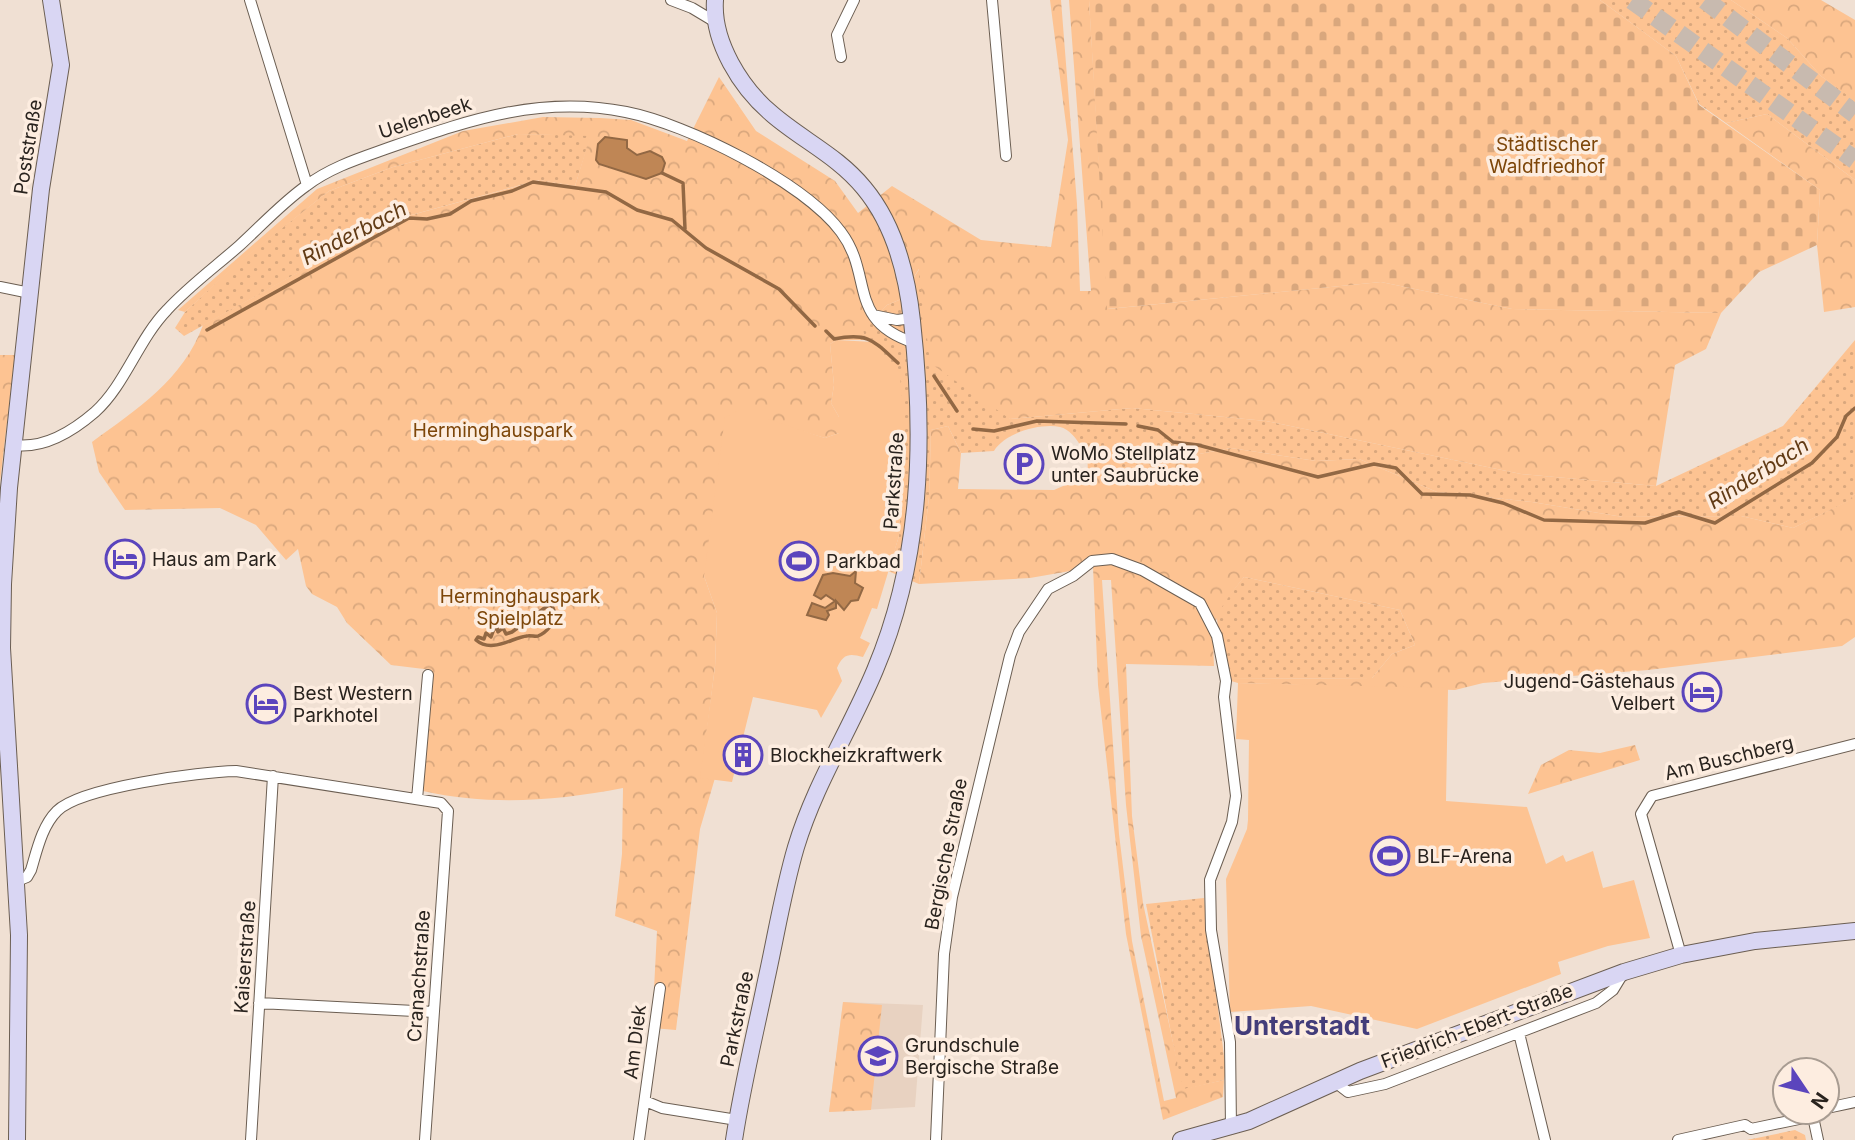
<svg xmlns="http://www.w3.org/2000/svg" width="1855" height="1140" font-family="Inter,sans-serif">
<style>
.built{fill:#e8d2c1}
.grass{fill:url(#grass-dots)}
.forest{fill:url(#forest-crowns);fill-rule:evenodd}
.cemetery{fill:url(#cemetery-stones)}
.pitch{fill:#fdc392}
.water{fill:#bf8655;stroke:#926844;stroke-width:2}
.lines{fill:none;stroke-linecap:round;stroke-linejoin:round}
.stream{stroke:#926844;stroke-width:3.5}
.highway-tunnel{stroke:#c8baaf;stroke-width:19;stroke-dasharray:19 10;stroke-linecap:butt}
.street-casing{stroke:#6b5e52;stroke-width:12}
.secondary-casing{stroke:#6b5e52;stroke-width:18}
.street{stroke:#fff;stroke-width:10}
.secondary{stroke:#d9d6f3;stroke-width:16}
.labels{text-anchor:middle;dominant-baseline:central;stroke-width:7;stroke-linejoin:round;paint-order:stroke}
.street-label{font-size:19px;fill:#29231e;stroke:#fdede0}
.park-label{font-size:19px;fill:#7d4609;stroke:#fdede0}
.poi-label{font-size:19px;fill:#29231e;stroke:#fdede0;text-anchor:start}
.water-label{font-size:21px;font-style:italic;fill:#623b15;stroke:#fdede0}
.district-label{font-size:26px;font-weight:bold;fill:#433d7a;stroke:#fdede0}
</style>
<defs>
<pattern id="grass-dots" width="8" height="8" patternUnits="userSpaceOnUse" patternTransform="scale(1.75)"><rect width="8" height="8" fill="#fdc392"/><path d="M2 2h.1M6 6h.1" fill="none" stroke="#d9a77d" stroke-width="1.8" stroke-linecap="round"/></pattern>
<pattern id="forest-crowns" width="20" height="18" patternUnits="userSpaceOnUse" patternTransform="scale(1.75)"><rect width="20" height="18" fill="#fdc392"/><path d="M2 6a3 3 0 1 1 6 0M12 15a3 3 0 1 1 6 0" fill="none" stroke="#d9a77d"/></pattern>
<pattern id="cemetery-stones" width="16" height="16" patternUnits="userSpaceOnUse" patternTransform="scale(1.75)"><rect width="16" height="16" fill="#fdc392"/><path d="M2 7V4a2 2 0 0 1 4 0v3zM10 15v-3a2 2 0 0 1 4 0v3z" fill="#d9a77d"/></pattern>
</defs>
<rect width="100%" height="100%" fill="#f0e0d3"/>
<path class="built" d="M843 1002 923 1005 915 1107 829 1112Z"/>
<path class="grass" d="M1600 0H1731L1787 38 1821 76 1855 100V180L1767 114 1726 123 1699 104 1676 56Z
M518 134 591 135 575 186 539 180 393 220 184 336 175 328 185 312 235 265 329 191 393 167Z
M920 268 1010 419 1132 408 1266 421 1521 474 1656 486 1783 426 1855 340V494L1849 501 1793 528 1741 516 1623 517 1532 502 1437 492 1359 459 1316 461 1231 448 1088 475 1087 446 1080 445C1076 438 1069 429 1060 427 1040 423 1005 433 994 451L961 453 948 426 931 430 929 497 919 584 888 571 899 536 904 440 873 342 866 340 862 330 887 305 899 300Z
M1244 577 1400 610 1415 645 1392 654 1372 678 1224 679 1216 611Z
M1204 898 1226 1072 1224 1080 1182 1090 1146 904Z
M1795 1130 1805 1135 1806 1140H1747Z"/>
<path class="forest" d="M1050 0H1061L1077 204 1080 291H1091L1069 0H1089L1108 309 1381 282 1512 309 1721 313 1706 349 1675 365 1656 486 1521 474 1266 421 1132 408 1010 419 930 363 919 269 899 300 887 305 863 330 866 340H837L830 344 834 385 831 403 839 417V433L825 438 798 430 704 576 717 613 715 666 701 778H715L700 829 676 1030 652 1028 657 931 615 916 622 854 623 788C556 801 490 806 423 791L432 670 391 665 347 623 337 607 312 594 306 586 298 549 286 560 256 525 220 508 125 510 99 472 92 442C137 409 183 380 203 325L393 220 540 180 575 186 590 136 518 134 393 167 329 191 236 265 185 312 178 310 317 189 463 131 543 117 600 118 631 120 687 141 719 77 756 131 835 181 858 213 892 186 981 240 1051 247 1068 140Z
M1731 0H1821L1855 20V101L1821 76 1787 38Z
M1767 114 1855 180V307L1824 312 1817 245 1820 190 1726 123Z
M0 355H15L0 482Z
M948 426 961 453 958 489 1054 490 1088 475 1231 448 1316 461 1359 459 1437 492 1532 502 1623 517 1741 516 1793 528 1848 501 1855 494V637L1842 646 1648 670 1483 683 1455 690 1238 683 1224 679 1372 678 1392 654 1415 645 1400 610 1244 577C1214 615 1212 618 1214 666L1126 664 1132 816 1143 903 1183 1089 1224 1080 1223 1097 1163 1120 1126 934 1098 685 1093 567 1030 578 919 584 929 497 931 430ZM1102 580H1111L1126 805 1141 936 1176 1098 1164 1101 1132 941 1119 834Z
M1635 745 1640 760 1528 794 1541 765 1569 750 1600 753Z
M843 1002 882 1005 871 1110 829 1112Z"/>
<path class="cemetery" d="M1089 0H1600L1676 56 1699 105 1820 190 1817 245 1759 272 1721 313 1512 309 1381 282 1107 309Z"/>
<path class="pitch" d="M837 340 873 342 900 373 904 440 899 536 877 609 872 608 860 638 870 643 863 657C849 653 843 654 837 668L842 681 821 718 817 710 753 697 732 782 700 778 715 667 717 613 704 576 725 417 740 410 825 438 839 433V417L831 403 834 385 830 344Z
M1238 683 1448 688 1446 801 1527 807 1546 864 1563 855 1566 862 1593 851 1603 888 1634 880 1650 938 1608 946 1558 962 1561 974 1417 1029 1311 1006 1230 1012 1226 879 1247 829 1248 820 1249 740 1236 739Z"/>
<path class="water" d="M605 137 627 140V148L637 155 650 151 662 157 665 163 662 173 646 179 599 164 596 160 598 144Z
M856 571 855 583 863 588 858 600 851 601 844 610 836 601V608L827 611 829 615 826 620 807 615 812 603 825 608 835 601 826 595 821 599 814 595 823 575 833 573 850 576Z"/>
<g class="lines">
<path class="stream" d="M662 173 683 183 685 229
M207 330 409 218 427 219 450 214 471 201 512 191 533 182 606 192 637 210 672 220 706 248 779 289 815 326
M826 331 834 339C869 332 874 341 898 363
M934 376 957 411
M1138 426 1158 430 1173 442 1198 445 1318 477 1374 464 1396 468 1422 494 1470 495 1503 503 1544 520 1645 523 1679 512 1715 523 1812 463 1837 437 1846 416 1855 408
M973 429 994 431 1037 421 1126 424
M550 604 512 632 506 634 503 628 498 632 497 628 494 629 491 637 486 633 484 639 478 637 476 640C492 654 513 637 527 636 529 635 537 637 538 636 548 632 552 624 556 616L551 603"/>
<path class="highway-tunnel" d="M1632 0 1855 160
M1705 0 1855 114"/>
<defs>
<path id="street" d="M250 0 307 185
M671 0 692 8 717 23
M992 0 1006 156
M841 57 837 35 854 0
M0 287 30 293
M873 315 897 320 912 318
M14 445C44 449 73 431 95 412 125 385 138 340 167 310 188 287 215 267 239 246 261 226 282 203 306 186 332 166 364 157 394 146 472 119 543 95 626 112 687 124 804 182 841 232 874 276 846 321 915 343
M417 799 428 675
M17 881 27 877 31 870C37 850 42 826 57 811 81 787 200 772 236 771L441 803 448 811 425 1140
M1681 955 1641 814 1652 796 1855 744
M259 1003 434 1012
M1519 1033 1545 1140
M1335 1082 1348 1092 1385 1084 1596 1003 1613 990 1624 972
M645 1101 662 1108 737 1120
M1827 1108 1855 1102
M1812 1112 1818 1140
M251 1140 273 776
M639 1140 660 988
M936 1140 944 954 952 897 1010 656 1019 632 1048 589 1073 576 1092 561 1112 559 1142 570 1200 603 1217 636 1226 681 1224 697 1236 796 1232 822 1210 880 1211 930 1230 1042 1231 1128
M1678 1140 1745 1125 1751 1129 1804 1118 1811 1112"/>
<path id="secondary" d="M715 0C712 42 741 88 772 114 802 140 838 156 864 188 895 225 907 274 912 321 925 439 922 559 875 670 850 730 815 784 796 847 783 891 776 936 766 981 755 1034 742 1087 734 1140
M17 1140 19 935 2 648 3 584 9 488 41 189 61 65 51 0
M1181 1140 1249 1121 1360 1071 1624 972 1681 955 1755 941 1855 931"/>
</defs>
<use href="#street" class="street-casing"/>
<use href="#secondary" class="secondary-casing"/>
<use href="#street" class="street"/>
<use href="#secondary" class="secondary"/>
</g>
<defs>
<symbol id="parking-ring" viewBox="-11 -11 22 22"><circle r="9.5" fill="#fdede0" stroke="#5b45bd" stroke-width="1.5"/><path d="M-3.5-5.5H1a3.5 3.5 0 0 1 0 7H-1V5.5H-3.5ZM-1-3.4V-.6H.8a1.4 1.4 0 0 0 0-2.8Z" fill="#5b45bd"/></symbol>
<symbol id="hotel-ring" viewBox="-11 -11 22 22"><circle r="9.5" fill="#fdede0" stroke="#5b45bd" stroke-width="1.5"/><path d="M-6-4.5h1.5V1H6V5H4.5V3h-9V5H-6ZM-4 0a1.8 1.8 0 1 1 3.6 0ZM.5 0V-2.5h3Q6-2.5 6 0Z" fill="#5b45bd"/></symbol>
<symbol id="stadium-ring" viewBox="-11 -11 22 22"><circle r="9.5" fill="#fdede0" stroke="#5b45bd" stroke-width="1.5"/><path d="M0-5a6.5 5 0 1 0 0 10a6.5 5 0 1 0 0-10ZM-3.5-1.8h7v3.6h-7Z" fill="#5b45bd"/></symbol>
<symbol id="building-ring" viewBox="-11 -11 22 22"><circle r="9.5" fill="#fdede0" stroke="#5b45bd" stroke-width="1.5"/><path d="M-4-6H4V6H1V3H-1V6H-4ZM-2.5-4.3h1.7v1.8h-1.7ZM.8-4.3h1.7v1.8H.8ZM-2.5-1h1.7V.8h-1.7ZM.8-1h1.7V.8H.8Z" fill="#5b45bd"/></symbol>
<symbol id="school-ring" viewBox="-11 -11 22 22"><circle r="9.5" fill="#fdede0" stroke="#5b45bd" stroke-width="1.5"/><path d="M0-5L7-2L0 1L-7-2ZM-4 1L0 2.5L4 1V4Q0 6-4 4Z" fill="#5b45bd"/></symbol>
</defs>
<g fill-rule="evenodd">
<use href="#parking-ring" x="1002" y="442" width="44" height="44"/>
<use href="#hotel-ring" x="103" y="537" width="44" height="44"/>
<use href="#stadium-ring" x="777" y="539" width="44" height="44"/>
<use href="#hotel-ring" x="1680" y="670" width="44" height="44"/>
<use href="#hotel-ring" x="244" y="682" width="44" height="44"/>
<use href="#building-ring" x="721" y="733" width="44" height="44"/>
<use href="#stadium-ring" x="1368" y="834" width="44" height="44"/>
<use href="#school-ring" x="856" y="1034" width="44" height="44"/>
</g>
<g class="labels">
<g class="street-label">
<text transform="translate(425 118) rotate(-18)">Uelenbeek</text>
<text transform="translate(28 147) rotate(-81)">Poststraße</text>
<text transform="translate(894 481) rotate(-86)">Parkstraße</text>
<text transform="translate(1729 758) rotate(-14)">Am Buschberg</text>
<text transform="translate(946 854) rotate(-79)">Bergische Straße</text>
<text transform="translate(245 957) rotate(-86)">Kaiserstraße</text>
<text transform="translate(419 976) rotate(-86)">Cranachstraße</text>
<text transform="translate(737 1019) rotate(-78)">Parkstraße</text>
<text transform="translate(1477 1026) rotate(-21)">Friedrich-Ebert-Straße</text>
<text transform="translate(635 1042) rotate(-83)">Am Diek</text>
</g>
<g class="park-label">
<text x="1547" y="144">Städtischer<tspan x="1547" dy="22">Waldfriedhof</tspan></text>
<text x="493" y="430">Herminghauspark</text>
<text x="520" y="596">Herminghauspark<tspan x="520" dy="22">Spielplatz</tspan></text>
</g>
<g class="poi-label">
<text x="1051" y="453">WoMo Stellplatz<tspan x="1051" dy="22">unter Saubrücke</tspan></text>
<text x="152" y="559">Haus am Park</text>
<text x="826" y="561">Parkbad</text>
<text x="1675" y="681" text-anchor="end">Jugend-Gästehaus<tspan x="1675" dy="22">Velbert</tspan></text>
<text x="293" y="693">Best Western<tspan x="293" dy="22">Parkhotel</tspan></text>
<text x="770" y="755">Blockheizkraftwerk</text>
<text x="1417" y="856">BLF-Arena</text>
<text x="905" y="1045">Grundschule<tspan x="905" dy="22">Bergische Straße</tspan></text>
</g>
<g class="water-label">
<text transform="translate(354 233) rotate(-27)">Rinderbach</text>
<text transform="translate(1758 473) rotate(-32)">Rinderbach</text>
</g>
<g class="district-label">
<text x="1302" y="1025">Unterstadt</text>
</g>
</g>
<g transform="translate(1806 1091) rotate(125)"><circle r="33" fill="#fdede0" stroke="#a89c92" stroke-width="2"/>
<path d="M0-5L12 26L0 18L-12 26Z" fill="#5b45bd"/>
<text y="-10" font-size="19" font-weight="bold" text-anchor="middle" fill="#29231e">N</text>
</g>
</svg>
